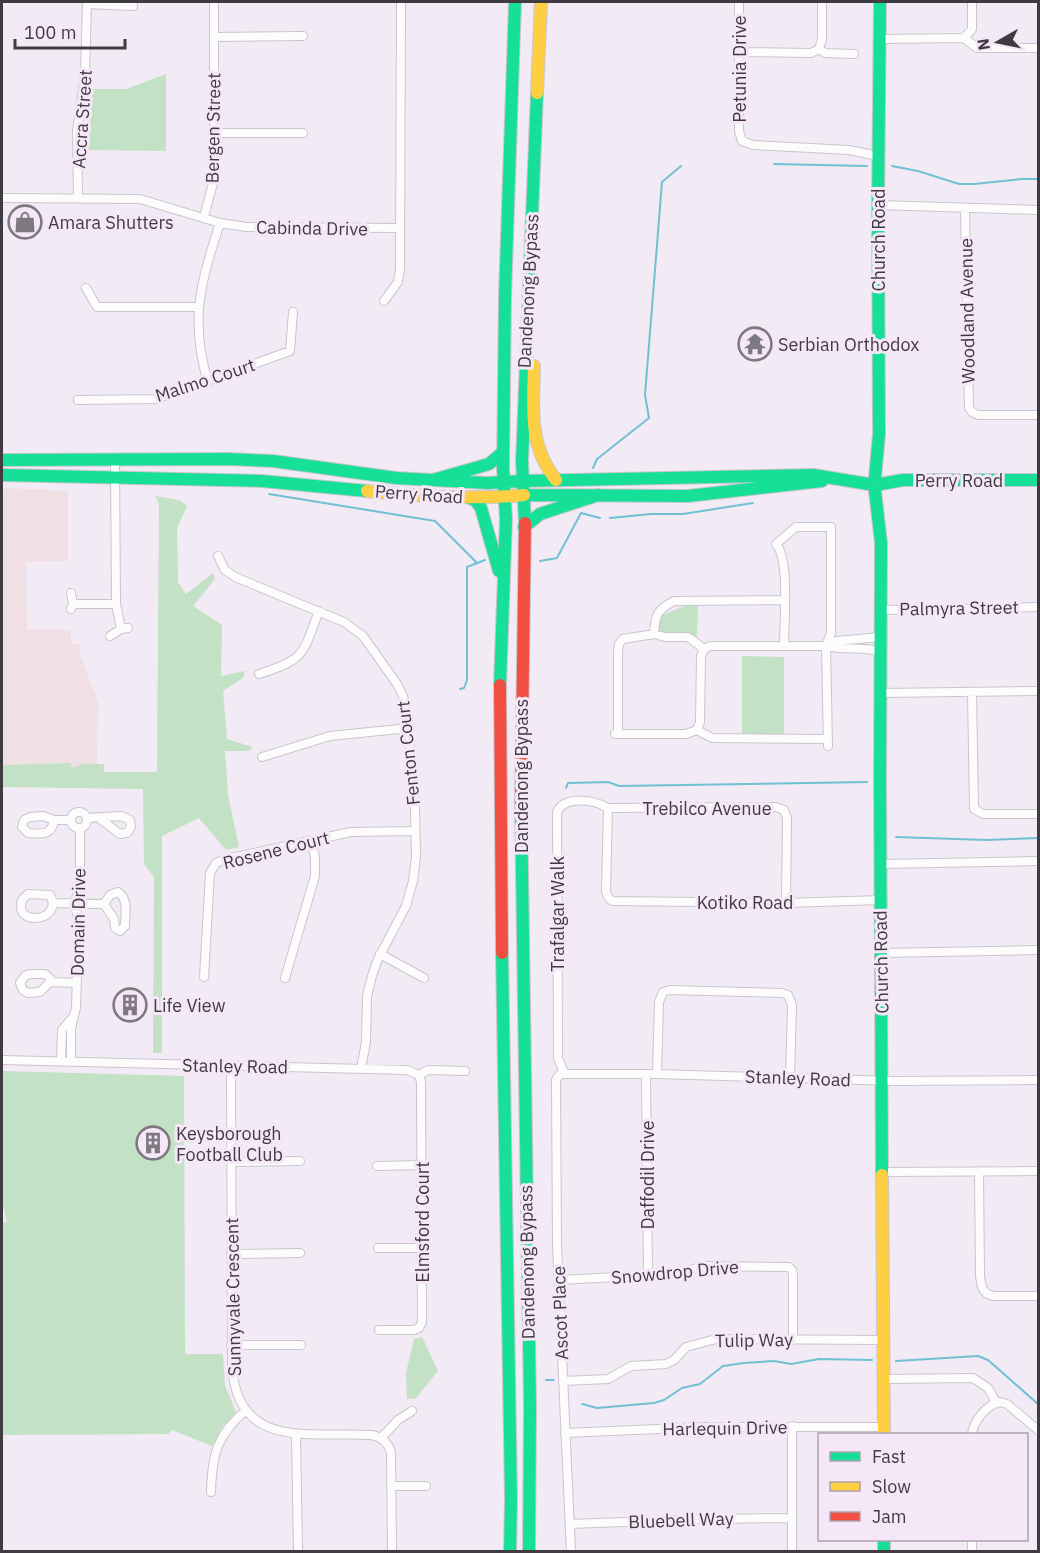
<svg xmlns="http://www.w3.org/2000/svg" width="1040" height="1553" font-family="'IBM Plex Sans',sans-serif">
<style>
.commercial{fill:#f0dfe4}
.green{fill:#c3e1c4}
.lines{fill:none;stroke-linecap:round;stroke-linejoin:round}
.stream{stroke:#70c1d3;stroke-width:2}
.street-casing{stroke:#cac5cc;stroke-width:10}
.fast-casing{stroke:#cac5cc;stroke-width:14}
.slow-casing{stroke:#cac5cc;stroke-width:14}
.jam-casing{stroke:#cac5cc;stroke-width:14}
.street{stroke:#fdfcfd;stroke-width:8}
.fast{stroke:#16e098;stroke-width:12}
.slow{stroke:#ffcf43;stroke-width:12}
.jam{stroke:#f24e42;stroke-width:12}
.labels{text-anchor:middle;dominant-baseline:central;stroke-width:6;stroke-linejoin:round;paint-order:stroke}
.street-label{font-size:18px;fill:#403b41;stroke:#f5e7f7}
.poi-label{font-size:18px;fill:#403b41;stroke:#f5e7f7;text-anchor:start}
</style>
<rect width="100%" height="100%" fill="#f2eaf4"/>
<path class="commercial" d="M7 488 68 491V561L26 562 27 630H71V644H80V655L98 702 97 764H81L77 767H71V763L2 765V490Z"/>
<path class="green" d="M166 74V151L87 150 92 89H126Z
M155 496 179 500 187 506 177 528 178 582 186 594 213 573 215 579 193 606 222 625 221 676 244 671V677L223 691 227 739 253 747 249 751H225L228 795 239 847 226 850 199 818 162 836V1053H153L154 877 144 864 143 789 2 787V765L71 763V767H77L81 764H104V772H157L159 504Z
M689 604H698L697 637C684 630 672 636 659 630L657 623 661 616Z
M742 656 784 657V735H742Z
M2 1071 184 1076 185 1354H223L225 1386 236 1412 223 1426 212 1446 172 1430 168 1434 2 1435V1222L7 1223 2 1199Z
M422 1337 438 1371 416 1398 407 1399 406 1373 414 1339Z"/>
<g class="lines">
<path class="stream" d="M774 164 867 166
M892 166 918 171 959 184H974L1022 179H1038
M593 468 597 459 649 418 645 395 662 182 681 166
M269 494 435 521 477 563
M610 518 651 514H683L753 503
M540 561 557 558 581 513 600 518
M460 689 464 688 467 680V567L485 560
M566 788 568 783 608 782 619 786 867 782
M896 837 986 840 1038 838
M896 1361 978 1356 988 1360 1038 1404
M546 1380H554
M582 1404 597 1408 654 1403 664 1400 682 1388 700 1384 723 1366 744 1363 774 1361 791 1364 819 1359 872 1360"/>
<defs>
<path id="street" d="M739 2V131L742 141 753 145 849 150 878 156
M87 4 133 6
M214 37 303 36
M964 38 977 48H1038
M880 39 964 38 972 29V2
M819 49 822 39V2
M819 49 825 53 854 54
M738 52 811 53 819 49
M215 133H303
M2 198 140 199 220 223 246 227 400 228
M78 198 77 131 85 75 87 2
M878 205 1038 210
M965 208 969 408 972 412 978 415H1038
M204 217 214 179V2
M86 288 97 307H198
M384 301 398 282 400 269 401 2
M208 382C189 320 201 282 220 223
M78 400 156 399 290 351 293 312
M115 459 116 604 121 629
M218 556 225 570 235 577 344 622 363 636 397 684 403 696 407 712 415 807 416 857 413 881 406 906 378 959 372 976 367 996 366 1042 361 1069
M73 604H116
M71 609 73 604 71 593
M880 610 1038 607
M654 634C655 615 657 610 674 601L785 600
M110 636 121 629 128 628
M784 646C784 623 790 559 776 544L796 527H831V633L826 646 828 746
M826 646 836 641 880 637
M259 674C306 659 302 655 319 611
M972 692 974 809 983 814H1038
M880 693 1038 691
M697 730 712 738 828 739
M615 734H686L697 730 700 722 701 656 704 649 710 646H826C844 651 863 646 881 652
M618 734V652L619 644 623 639 654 634 665 637H687L691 639 704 649
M262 757 330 736 409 728
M608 808 606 891 608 897 612 901 786 903 881 900
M608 808 776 807 784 810 787 818 786 903
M71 820a8 8 0 1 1 16 0a8 8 0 1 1-16 0Z
M87 818 121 816 130 820 131 827 127 833 120 834 99 818
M54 820C52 836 41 834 28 833L22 827 24 820 30 817 43 816 54 820H71
M881 864 1038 861
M118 892C129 899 125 914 125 926L120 931 115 928 114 919 104 904 110 895Z
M28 894 50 895C61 915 34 924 24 914 20 911 21 904 22 900Z
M53 903 104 904
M881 953 1038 950
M380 954 424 978
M30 974H45L50 978V982L40 992 28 993 23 990 20 983 25 976Z
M204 977 210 873 216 863 226 859 351 832 415 831
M285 978 315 876V857L311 840
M50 982 77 983
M2 1060 407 1070 419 1075
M61 1061 62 1030 72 1018
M71 1062V1028L76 1008 77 974 80 956V927L75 905 80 879V828
M231 1066 232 1364C236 1452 312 1431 372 1435 382 1437 388 1443 391 1452L392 1552
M564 1073 558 1058 557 812C565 795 595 800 608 808
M646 1074 648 1276
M657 1074 659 1002 663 992 670 990 782 993 788 995 792 1005 790 1078
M419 1075 428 1070 465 1071
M231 1162 300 1161
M377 1166 422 1165
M883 1172 1038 1171
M979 1172 980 1275C981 1286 982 1294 994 1296H1038
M378 1248H422
M231 1254 300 1253
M559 1280 675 1274 704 1266 789 1267 792 1270 793 1276V1340
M379 1330H414L419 1328 422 1322 421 1082 419 1075
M231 1345H301
M884 1379 973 1378 988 1388 996 1402
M563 1381 608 1379 631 1366 666 1364 674 1360 686 1347 716 1339 884 1340
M565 1433 704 1427H884
M296 1434 298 1552
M972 1434C973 1422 987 1404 1000 1402L1007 1404 1038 1430
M381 1438 398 1420 412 1411
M391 1486H426
M211 1492C212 1454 217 1435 246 1410
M570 1524 705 1519 792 1518
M972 1540V1552
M571 1552 557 1245 556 1080 560 1074H657L895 1081 1038 1080
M792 1552V1426"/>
<path id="fast" d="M2 460 229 459 273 461 396 478 487 483 522 481
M2 475 262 481 367 491
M875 478 879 434 878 205 880 2
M433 480 489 464 503 452
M522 481 814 475 868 484
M881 484 903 480H1038
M875 491 881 543 880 781 882 1175
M524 495 688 496 822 481
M470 498 476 501 481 508 499 571
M525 523 522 461 537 93
M524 527 540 514 598 495
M500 685 506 519 503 469 505 296 515 2
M521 804 530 1407 529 1552
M502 953 511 1498 510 1552
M884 1540V1552"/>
<path id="slow" d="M537 93 541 2
M534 366C533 408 528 445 556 480
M367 491C419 496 471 500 524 495
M882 1175 884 1434"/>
<path id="jam" d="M500 685 502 953
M521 804 525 523"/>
</defs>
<use href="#street" class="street-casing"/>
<use href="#fast" class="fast-casing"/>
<use href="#slow" class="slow-casing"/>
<use href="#jam" class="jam-casing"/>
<use href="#street" class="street"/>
<use href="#fast" class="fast"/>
<use href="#slow" class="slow"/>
<use href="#jam" class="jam"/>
</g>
<defs>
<symbol id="shop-ring" viewBox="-11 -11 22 22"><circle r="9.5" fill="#f5e7f7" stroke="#7e7880" stroke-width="1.5"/><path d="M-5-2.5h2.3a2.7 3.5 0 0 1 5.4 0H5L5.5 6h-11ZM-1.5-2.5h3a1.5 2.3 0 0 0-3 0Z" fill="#7e7880"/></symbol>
<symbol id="temple-ring" viewBox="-11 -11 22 22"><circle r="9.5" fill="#f5e7f7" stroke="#7e7880" stroke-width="1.5"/><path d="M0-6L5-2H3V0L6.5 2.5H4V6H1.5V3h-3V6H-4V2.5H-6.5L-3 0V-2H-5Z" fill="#7e7880"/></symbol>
<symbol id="building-ring" viewBox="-11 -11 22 22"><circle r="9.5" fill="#f5e7f7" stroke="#7e7880" stroke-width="1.5"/><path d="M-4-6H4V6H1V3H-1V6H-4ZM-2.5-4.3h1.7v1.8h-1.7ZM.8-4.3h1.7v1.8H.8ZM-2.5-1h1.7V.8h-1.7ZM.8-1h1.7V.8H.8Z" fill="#7e7880"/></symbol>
</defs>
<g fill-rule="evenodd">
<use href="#shop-ring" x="6" y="203" width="38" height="38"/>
<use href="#temple-ring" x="736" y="325" width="38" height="38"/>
<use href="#building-ring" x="111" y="986" width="38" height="38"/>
<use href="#building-ring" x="134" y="1124" width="38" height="38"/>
</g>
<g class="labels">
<g class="street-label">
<text transform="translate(739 69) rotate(-90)">Petunia Drive</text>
<text transform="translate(82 119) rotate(-86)">Accra Street</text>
<text transform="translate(213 128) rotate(-89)">Bergen Street</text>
<text transform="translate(312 228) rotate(1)">Cabinda Drive</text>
<text transform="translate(878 240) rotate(-90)">Church Road</text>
<text transform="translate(528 291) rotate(-87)">Dandenong Bypass</text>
<text transform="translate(967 311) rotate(-91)">Woodland Avenue</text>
<text transform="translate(205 380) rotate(-18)">Malmo Court</text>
<text x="959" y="480">Perry Road</text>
<text transform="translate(419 494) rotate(4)">Perry Road</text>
<text transform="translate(959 608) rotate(-1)">Palmyra Street</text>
<text transform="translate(408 753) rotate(-96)">Fenton Court</text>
<text transform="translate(521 776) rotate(-90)">Dandenong Bypass</text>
<text x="707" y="808">Trebilco Avenue</text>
<text transform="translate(276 850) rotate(-14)">Rosene Court</text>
<text x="745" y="902">Kotiko Road</text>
<text transform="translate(557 914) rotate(-90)">Trafalgar Walk</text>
<text transform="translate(78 922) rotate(-89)">Domain Drive</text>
<text transform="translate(881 962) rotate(-91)">Church Road</text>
<text transform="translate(235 1066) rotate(1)">Stanley Road</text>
<text transform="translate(798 1078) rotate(2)">Stanley Road</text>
<text transform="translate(647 1175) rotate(-90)">Daffodil Drive</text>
<text transform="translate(422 1222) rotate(-90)">Elmsford Court</text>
<text transform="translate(527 1262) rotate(-91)">Dandenong Bypass</text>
<text transform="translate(675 1272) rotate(-5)">Snowdrop Drive</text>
<text transform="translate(233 1297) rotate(-91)">Sunnyvale Crescent</text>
<text transform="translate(560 1313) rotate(-92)">Ascot Place</text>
<text transform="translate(754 1340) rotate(-1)">Tulip Way</text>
<text transform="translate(725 1428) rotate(-1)">Harlequin Drive</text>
<text transform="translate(681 1520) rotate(-2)">Bluebell Way</text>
</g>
<g class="poi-label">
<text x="48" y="222">Amara Shutters</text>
<text x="778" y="344">Serbian Orthodox</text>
<text x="153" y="1005">Life View</text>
<text x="176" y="1133">Keysborough<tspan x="176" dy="21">Football Club</tspan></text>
</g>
</g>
<rect width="1040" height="1553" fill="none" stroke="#403b41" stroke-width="6"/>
<rect x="818" y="1433" width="210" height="108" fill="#f5e7f7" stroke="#ada2ae" stroke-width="1.5"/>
<rect x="830" y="1452" width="30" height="9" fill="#16e098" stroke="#ada2ae" stroke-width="1.5"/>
<text x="872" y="1463" font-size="18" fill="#403b41">Fast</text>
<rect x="830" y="1482" width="30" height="9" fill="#ffcf43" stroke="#ada2ae" stroke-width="1.5"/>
<text x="872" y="1493" font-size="18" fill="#403b41">Slow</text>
<rect x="830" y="1512" width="30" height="9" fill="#f24e42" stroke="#ada2ae" stroke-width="1.5"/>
<text x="872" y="1523" font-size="18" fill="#403b41">Jam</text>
<g transform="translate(998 42) rotate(261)" stroke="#f5e7f7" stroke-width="4.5" paint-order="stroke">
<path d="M0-4.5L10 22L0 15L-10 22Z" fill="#403b41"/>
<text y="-9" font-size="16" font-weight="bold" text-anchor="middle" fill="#403b41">N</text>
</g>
<path d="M15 39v9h110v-9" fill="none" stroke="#403b41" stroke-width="3"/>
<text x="24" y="39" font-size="18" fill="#403b41" stroke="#f5e7f7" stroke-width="4.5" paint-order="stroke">100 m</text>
</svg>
